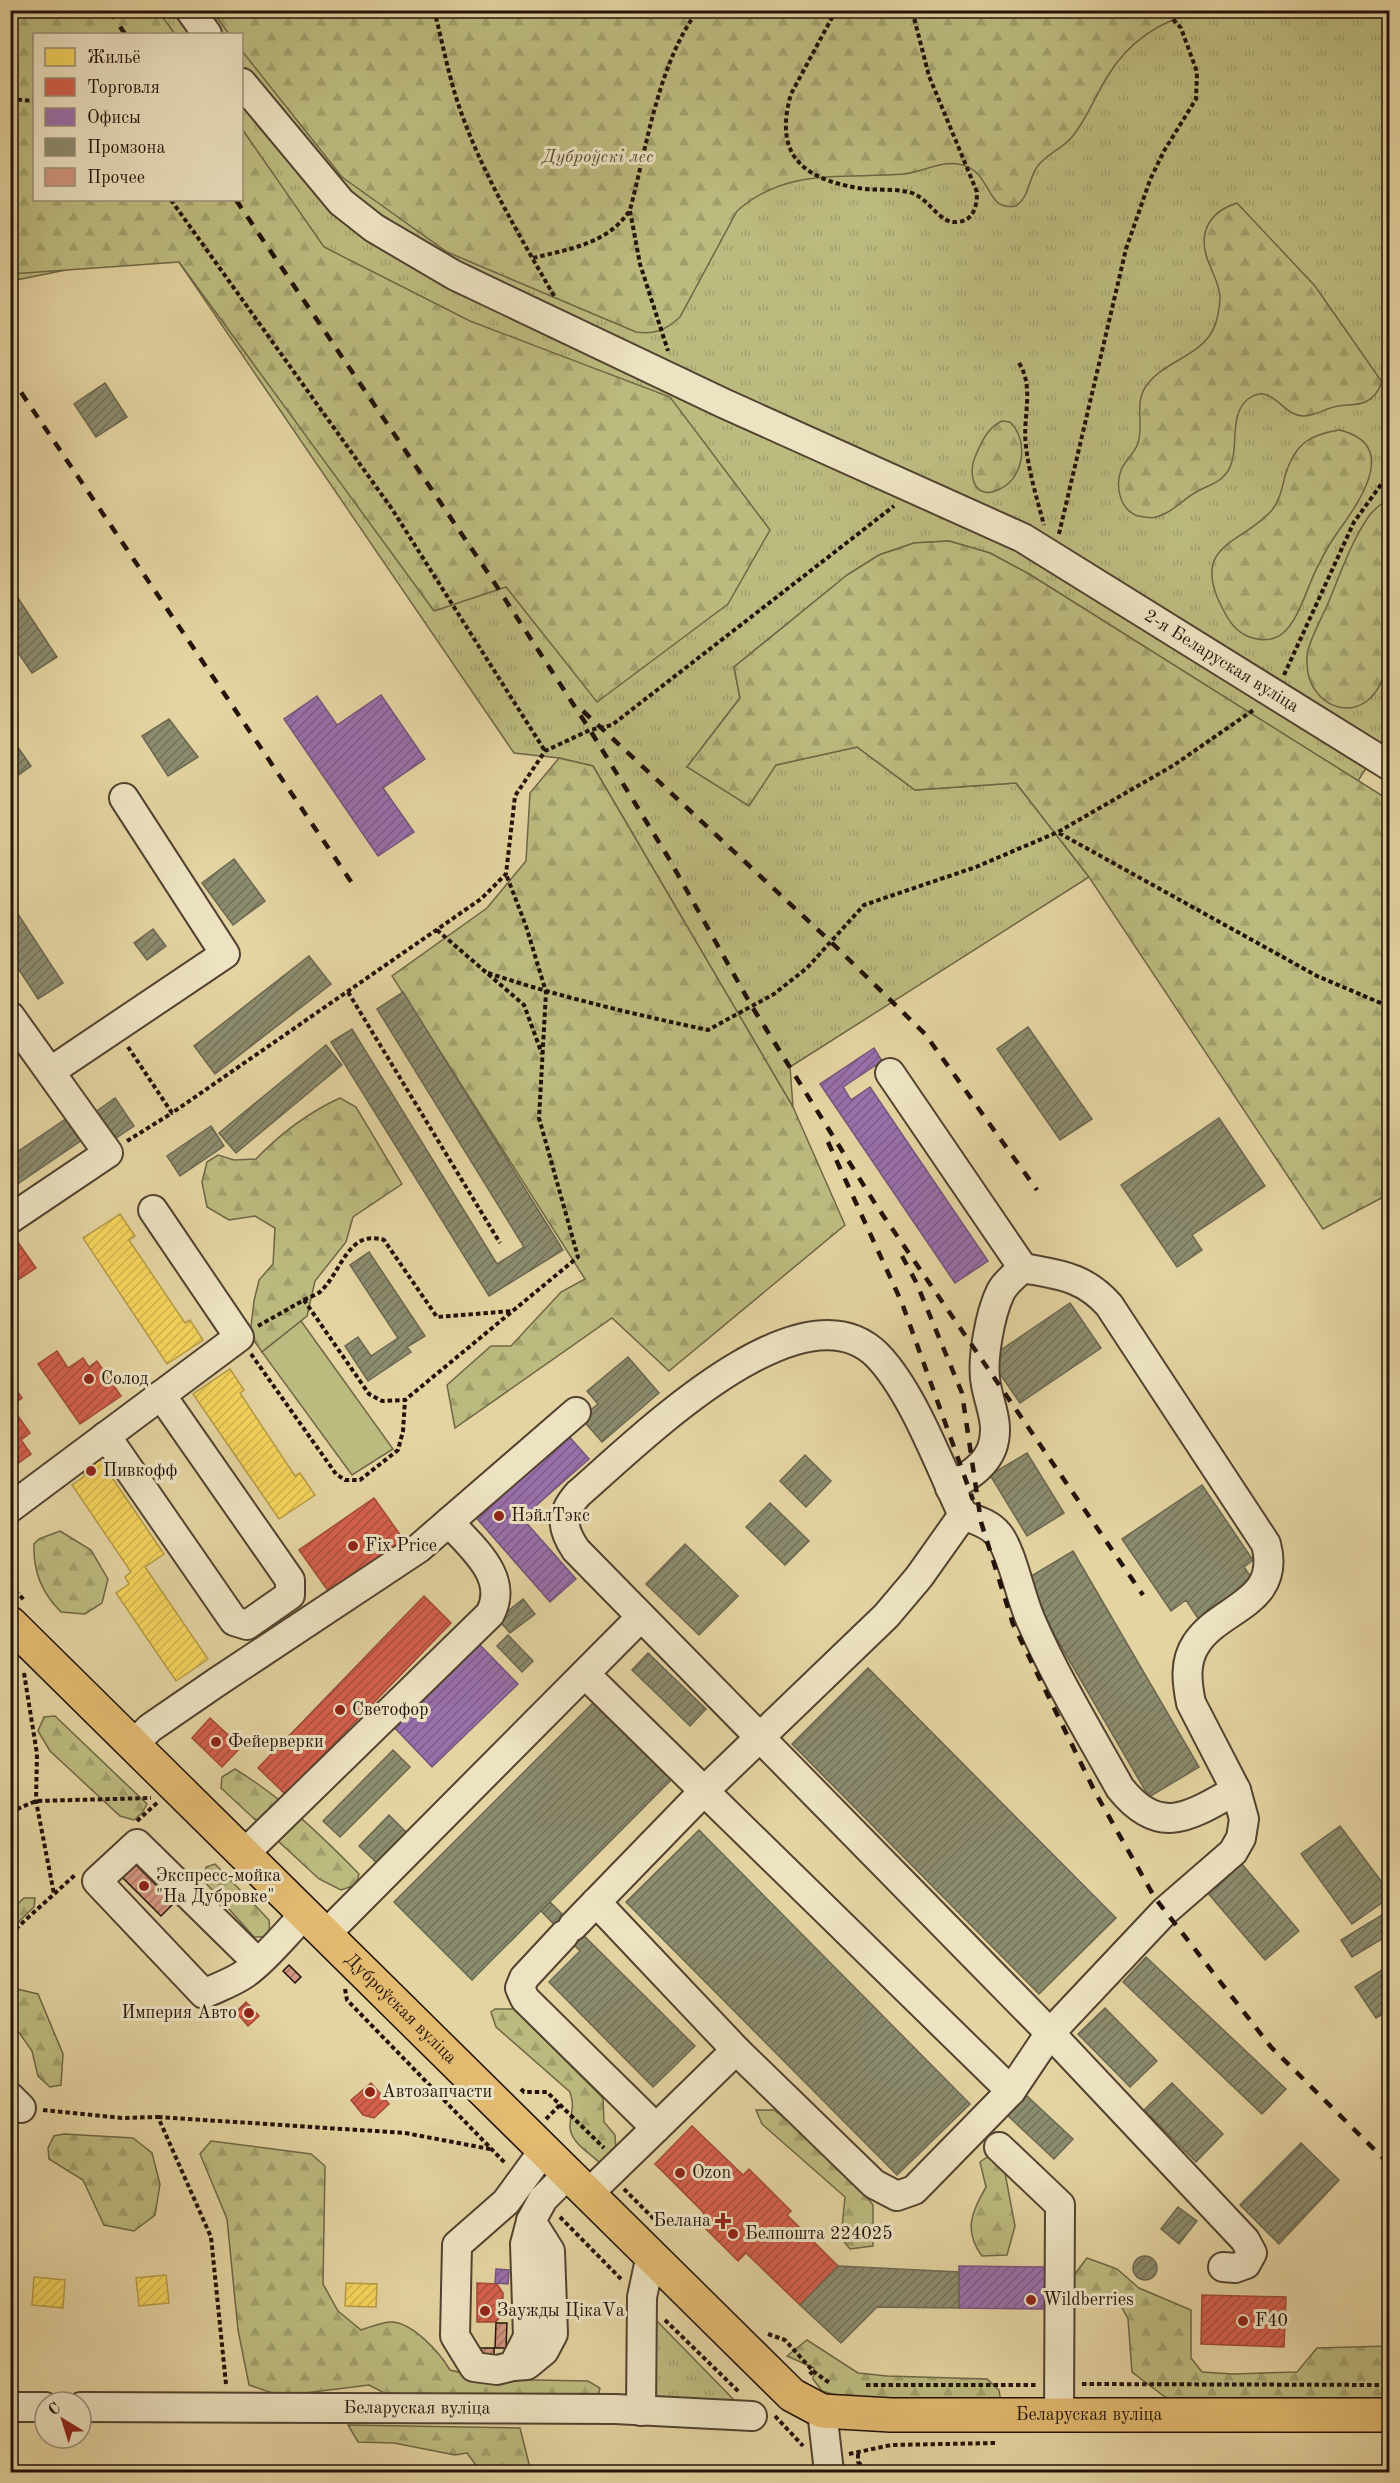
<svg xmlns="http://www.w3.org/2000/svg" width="1400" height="2483" font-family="'Old Standard TT',serif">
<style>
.grass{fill:url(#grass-tufts);stroke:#6e6645;stroke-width:1.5;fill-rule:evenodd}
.forest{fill:url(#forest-firs);stroke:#6e6645;stroke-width:1.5}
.park{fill:url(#park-crowns);stroke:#6e6645;stroke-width:1.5}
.garden{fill:#bcbb7f;stroke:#6e6645;stroke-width:1.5}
.homes{fill:url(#homes-hatch);stroke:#b69a44;stroke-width:1.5}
.shops{fill:url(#shops-hatch);stroke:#a04939;stroke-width:1.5}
.offices{fill:url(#offices-hatch);stroke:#75547b;stroke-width:1.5}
.industry{fill:url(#industry-hatch);stroke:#6c6750;stroke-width:1.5}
.building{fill:url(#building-hatch);stroke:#21120b;stroke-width:1.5}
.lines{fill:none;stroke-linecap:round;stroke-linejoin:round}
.minor-casing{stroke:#524230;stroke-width:32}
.major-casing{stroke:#21120b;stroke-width:36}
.path{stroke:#21120b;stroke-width:4;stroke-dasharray:4.5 3;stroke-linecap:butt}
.minor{stroke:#ede3c2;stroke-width:28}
.major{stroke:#e2ba70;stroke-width:33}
.rail{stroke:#21120b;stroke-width:4.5;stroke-dasharray:10 10;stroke-linecap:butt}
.poi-dot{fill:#8f2418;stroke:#ede3c2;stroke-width:2}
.labels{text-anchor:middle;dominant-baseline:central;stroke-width:6;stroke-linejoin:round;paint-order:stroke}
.park-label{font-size:18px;font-style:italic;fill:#574d34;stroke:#ede3c2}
.street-label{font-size:18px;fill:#21120b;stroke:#ede3c2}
.poi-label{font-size:18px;fill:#21120b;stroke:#ede3c2;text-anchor:start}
</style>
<defs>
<pattern id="grass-tufts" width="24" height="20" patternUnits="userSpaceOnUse" patternTransform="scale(1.5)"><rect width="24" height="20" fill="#bcbb7f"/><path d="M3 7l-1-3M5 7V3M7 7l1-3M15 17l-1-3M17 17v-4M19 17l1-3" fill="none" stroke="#a1a06c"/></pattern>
<pattern id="forest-firs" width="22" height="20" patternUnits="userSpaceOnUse" patternTransform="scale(1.5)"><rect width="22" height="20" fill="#bcbb7f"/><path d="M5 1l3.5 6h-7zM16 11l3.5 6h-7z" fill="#a1a06c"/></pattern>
<pattern id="park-crowns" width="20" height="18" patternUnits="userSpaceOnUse" patternTransform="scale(1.5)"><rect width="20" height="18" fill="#bcbb7f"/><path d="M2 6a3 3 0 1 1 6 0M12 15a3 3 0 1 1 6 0" fill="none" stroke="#a1a06c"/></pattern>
<pattern id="homes-hatch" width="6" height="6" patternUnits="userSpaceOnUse" patternTransform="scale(1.5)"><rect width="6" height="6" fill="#f6d55c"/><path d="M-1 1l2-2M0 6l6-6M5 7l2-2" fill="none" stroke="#d3b64f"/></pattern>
<pattern id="shops-hatch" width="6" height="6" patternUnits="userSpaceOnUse" patternTransform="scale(1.5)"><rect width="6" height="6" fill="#d6604d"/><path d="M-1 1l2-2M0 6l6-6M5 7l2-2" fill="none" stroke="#ad4e3e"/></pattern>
<pattern id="offices-hatch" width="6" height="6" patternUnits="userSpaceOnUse" patternTransform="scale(1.5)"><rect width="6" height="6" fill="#9970ab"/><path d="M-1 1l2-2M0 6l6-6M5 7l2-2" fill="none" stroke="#7c5b89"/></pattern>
<pattern id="industry-hatch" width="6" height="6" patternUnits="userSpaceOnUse" patternTransform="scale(1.5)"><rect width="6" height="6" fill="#8c8c6e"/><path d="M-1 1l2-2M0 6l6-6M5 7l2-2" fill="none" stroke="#727159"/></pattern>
<pattern id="building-hatch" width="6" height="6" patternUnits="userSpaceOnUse" patternTransform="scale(1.5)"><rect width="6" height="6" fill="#d3967f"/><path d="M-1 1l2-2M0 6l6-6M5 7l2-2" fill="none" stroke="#ab7966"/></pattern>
</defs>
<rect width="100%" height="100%" fill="#e4d4a1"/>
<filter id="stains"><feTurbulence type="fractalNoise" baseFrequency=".00333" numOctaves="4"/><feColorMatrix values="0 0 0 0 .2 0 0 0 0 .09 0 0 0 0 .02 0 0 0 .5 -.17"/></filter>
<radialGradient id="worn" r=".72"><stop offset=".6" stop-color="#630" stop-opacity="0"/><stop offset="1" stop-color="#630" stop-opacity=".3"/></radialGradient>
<path class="grass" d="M11 11H1389V732L1358 781 1029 574 990 553 949 541 914 543 879 555 847 575 734 667 740 698 687 767 776 765 857 747 915 790 1016 783 1089 877 790 1067 793 1107 593 766 559 758 514 753 170 249 11 281ZM34 34H242V200H34Z
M655 2319 735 2401 665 2402 656 2396 654 2382Z"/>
<path class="forest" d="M11 10 158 11 175 34H34V200H242V129L324 247 470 321 670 397 770 530 728 604 597 702 506 587 434 611 179 262 11 274Z
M212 11H1201C1161 20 1128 42 1107 77 1095 97 1086 120 1072 137 1062 149 1046 154 1037 167 1028 180 1030 196 1016 206 985 212 993 174 963 165 943 159 924 172 904 174 844 179 786 167 737 211L680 317C666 330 654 335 636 332L447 252 342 177 242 51V34H229Z
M1237 203 1315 286 1382 382C1379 390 1373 399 1365 402 1357 406 1347 404 1338 406 1326 408 1315 416 1303 416 1282 416 1272 381 1248 399 1227 416 1241 450 1228 471 1226 474 1224 476 1222 478 1215 484 1205 487 1198 491 1184 498 1171 514 1156 517 1151 519 1143 517 1138 516 1120 510 1115 487 1121 470 1125 460 1135 453 1138 443 1144 424 1134 404 1146 386 1162 363 1194 358 1210 335 1217 325 1220 308 1220 296 1219 283 1211 270 1207 258 1198 231 1211 211 1237 203Z
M1002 421 1010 422C1030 441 1024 482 995 491 973 499 968 472 975 457 981 443 987 428 1002 421Z
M1339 430C1400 444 1361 500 1337 533 1330 543 1324 554 1319 564 1308 583 1300 619 1283 633 1273 642 1257 641 1245 635 1231 628 1224 612 1218 599 1194 543 1245 542 1272 510 1280 500 1282 488 1285 476 1294 445 1308 435 1339 430Z
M1389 498 1390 657C1386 673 1380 691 1367 701 1343 719 1313 700 1308 673 1307 666 1306 657 1308 650 1312 636 1320 621 1326 608 1339 578 1350 543 1369 516 1375 508 1382 503 1389 498Z
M949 541 990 553 1029 574 1389 800V1194L1323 1229 1089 877 1016 783 915 790 857 747 776 765 749 806 687 767 740 698 734 667 847 575 879 555 914 543Z
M559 758 593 766 793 1107 845 1225 669 1371 612 1318 455 1428 447 1385 491 1346H511L561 1292 585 1279 392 976 487 908 526 861 530 793Z
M340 1098 356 1107 402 1184 353 1217 346 1242 315 1281 307 1316 262 1352 250 1335 254 1301 259 1280 273 1264 275 1228 255 1216 229 1220 207 1207 202 1182 207 1162 218 1155 234 1160 256 1159C281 1133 307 1113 340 1098Z
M60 1531 91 1550 108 1579 102 1603 85 1614 61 1612C42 1593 33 1572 34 1544L39 1539Z
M55 1716 147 1804 142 1813 134 1820 120 1816 50 1751 38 1731 44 1717Z
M235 1769C282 1798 320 1834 359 1874L356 1885 341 1890 319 1879 221 1788 222 1777Z
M215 1864 269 1920 270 1931 265 1937H254L204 1881 206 1867Z
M24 1898H35L34 1907 11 1929V1910Z
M17 1989 38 1994 63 2054 61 2085 50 2087 38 2076 32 2051 11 2021V1996Z
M495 2009H514L603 2098 604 2122 615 2135 616 2150 599 2162C588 2152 569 2141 570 2125 571 2109 575 2109 570 2092L496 2027 491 2012Z
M756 2110H774L839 2160 873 2205V2246L850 2249 841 2238 845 2197 762 2124Z
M64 2134 133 2138 152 2153 160 2184 155 2215 134 2231 104 2225 83 2180 49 2159 48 2148 54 2136Z
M211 2141 311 2154 325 2166 323 2284 338 2311 361 2330C370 2327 380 2323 389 2322 411 2320 440 2353 450 2370L488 2379 588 2381 600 2388 597 2400 394 2398 369 2385 281 2396 249 2385 238 2330 227 2219 200 2154Z
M993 2153 1005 2173 1015 2226 1007 2255 982 2256C963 2231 972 2211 986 2187L980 2162Z
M1087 2258 1117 2269 1139 2288 1191 2310V2358L1202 2372 1233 2374 1297 2372 1317 2348 1389 2346V2402L1169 2400 1132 2372 1128 2319 1121 2306 1077 2301 1071 2279Z
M807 2340 858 2373 887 2376 987 2379 999 2390 1001 2403 856 2401 822 2391 813 2379 814 2368 787 2356Z
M348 2425 520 2428 529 2464 530 2472H477L478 2468 467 2453 455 2455 394 2443 358 2442Z"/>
<path class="park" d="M912 2469 1370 2470V2472H915Z"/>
<path class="garden" d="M301 1321 393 1449 352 1475 262 1352Z"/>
<path class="homes" d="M120 1214 135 1236 129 1240 185 1323 190 1320 203 1340 167 1364 83 1238Z
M230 1369 244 1390 240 1393 295 1476 300 1473 315 1495 279 1519 193 1394Z
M98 1457 164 1554 145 1567 208 1659 176 1681 116 1593 129 1584 125 1577 131 1572 72 1485 85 1476 80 1469Z
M166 2275 169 2303 139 2306 136 2278Z
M34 2277 65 2280 63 2308 32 2305Z
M346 2283 377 2284 376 2307 345 2306Z
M114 2467V2472H32V2469Z"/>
<path class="shops" d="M15 1238 36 1268 10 1285V1242Z
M57 1351 68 1368 83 1358 89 1367 97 1361 121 1396 80 1424 38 1364Z
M11 1382 22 1398 11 1406 30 1433 21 1440 31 1454 10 1469Z
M374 1498 406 1543 331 1595 299 1550Z
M424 1596 451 1623 285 1794 258 1768Z
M210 1718 241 1747 222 1767 192 1738Z
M246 2002 259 2016 248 2026 236 2012Z
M371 2083 389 2104 374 2118 363 2115 351 2100Z
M692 2126 743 2175 749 2169 791 2211 787 2215 838 2266 800 2305 746 2253 738 2261 697 2220 704 2213 655 2164Z
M477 2283 497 2284 503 2293V2313L496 2322H477Z
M1202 2295 1286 2297 1284 2347 1201 2344Z"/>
<path class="offices" d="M381 695 425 759 383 788 414 832 378 856 284 719 317 696 337 725Z
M874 1048 882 1061 843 1087 851 1100 870 1087 988 1261 955 1283 820 1084Z
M566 1433 589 1459 522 1518 576 1579 550 1602 473 1514Z
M475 1640 518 1684 432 1767 390 1723Z
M959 2266 1050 2267V2309L959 2308Z
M496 2269 509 2270 508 2284 495 2283Z"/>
<path class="industry" d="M105 383 127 417 96 437 74 404Z
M10 586 57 657 32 673 10 641Z
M169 719 198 757 168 776 142 736Z
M10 736 31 766 10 781Z
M234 859 265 901 233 925 202 883Z
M10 902 63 983 38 999 10 956Z
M153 929 166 946 147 960 134 943Z
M309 956 331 984 215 1074 194 1046Z
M403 992 563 1250 489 1296 331 1042 352 1029 497 1264 524 1247 377 1009Z
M1028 1027 1092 1119 1060 1140 997 1049Z
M326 1045 342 1065 236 1153 219 1133Z
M115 1098 134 1126 113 1140 94 1113Z
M70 1116 85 1138 16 1185 10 1177V1157Z
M1219 1118 1265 1186 1192 1235 1202 1250 1177 1267 1121 1185Z
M211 1126 224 1146 180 1176 167 1156Z
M369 1252 425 1336 407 1347 411 1352 368 1381 345 1346 358 1337 371 1356 398 1338 350 1265Z
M1070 1303 1101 1348 1020 1403 989 1358Z
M628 1357 659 1393 602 1442 581 1418 598 1404 587 1391Z
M1027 1453 1064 1513 1027 1536 990 1475Z
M805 1455 831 1481 806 1507 780 1481Z
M1202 1485 1253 1560 1244 1567 1255 1583 1199 1620 1186 1600 1171 1611 1122 1539Z
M770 1503 809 1541 785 1565 746 1527Z
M685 1544 738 1596 699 1635 646 1584Z
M1073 1551 1199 1767 1149 1797 1023 1581Z
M523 1599 535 1614 510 1633 498 1619Z
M508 1635 533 1661 522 1672 497 1646Z
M648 1653 706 1709 690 1726 632 1670Z
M868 1668 1116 1918 1039 1994 792 1744Z
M595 1701 673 1778 472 1980 394 1902Z
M393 1750 410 1767 340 1837 323 1821Z
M389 1815 409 1835 380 1866 359 1846Z
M1340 1826 1390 1893V1897L1352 1924 1301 1854Z
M699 1830 970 2104 897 2175 626 1902Z
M1241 1863 1299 1931 1265 1960 1207 1892Z
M550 1902 695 2046 653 2087 549 1982 580 1951 541 1911Z
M1390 1910V1934L1352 1957 1341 1940Z
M1146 1957 1286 2089 1262 2114 1123 1982Z
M1390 1965V2010L1376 2018 1355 1987Z
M1105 2008 1157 2061 1130 2087 1078 2034Z
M1172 2083 1223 2134 1196 2162 1144 2110Z
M1026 2095 1073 2139 1054 2159 1007 2115Z
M1301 2143 1339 2180 1279 2244 1240 2205Z
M1178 2207 1197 2221 1179 2244 1161 2229Z
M1133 2268a12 12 0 1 1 24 0a12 12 0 1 1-24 0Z
M838 2266 959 2272V2308L877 2307 841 2343 800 2305Z"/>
<path class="building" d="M128 1857 174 1903 161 1916 115 1870Z
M289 1965 301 1977 295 1983 283 1971Z
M496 2323H507L506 2348H495Z
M480 2348H494V2358H480Z"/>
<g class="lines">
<defs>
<g id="minor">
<path d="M190 10 207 34"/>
<path id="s1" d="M242 83 341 202 374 228 454 275 723 403 1023 538 1390 766"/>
<path d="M10 1016 108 1153 10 1219"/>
<path d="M51 1071 225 954 124 798"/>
<path d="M890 1073 1023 1268C1015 1275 1006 1282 1001 1291 990 1313 981 1362 986 1385 990 1407 1000 1425 992 1448 985 1467 966 1477 950 1488"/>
<path d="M1023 1268C1059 1275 1083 1276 1109 1305L1266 1544C1282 1604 1219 1607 1196 1644 1184 1662 1187 1683 1191 1703L1236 1790"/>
<path d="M106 1436 234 1621 247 1625 290 1595V1580L161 1395"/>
<path d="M10 1508 239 1337 153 1210"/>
<path d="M963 1515C940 1467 913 1392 877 1355 800 1278 634 1446 578 1494 560 1514 561 1528 576 1550L1050 2033 1245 2240 1252 2253 1246 2264 1235 2268 1223 2267"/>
<path d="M134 1744 150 1728 217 1682 419 1548 576 1412"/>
<path d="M245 1853 490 1614C510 1577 471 1547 449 1522"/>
<path d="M596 1902 736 2050 874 2184 897 2196 914 2190 1011 2091"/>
<path d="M573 1926 704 1791 1011 2091 1050 2033 1165 1911 1233 1852 1241 1838 1244 1819 1236 1790C1190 1816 1160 1838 1120 1788 1090 1734 1057 1680 1032 1623 1021 1601 1012 1550 998 1534 989 1523 975 1520 963 1515L919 1577 886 1616 704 1791 585 1674"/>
<path d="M326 1934 641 1617"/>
<path d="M564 1935 524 1978 520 1988 525 1999 656 2128 736 2050"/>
<path d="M257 1962 137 1844 97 1881 204 1994C218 1987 234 1982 246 1973 268 1957 286 1933 305 1914"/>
<path d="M10 2097 21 2108"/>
<path d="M999 2147 1060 2205 1059 2414"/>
<path d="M544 2150 506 2202 457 2245 455 2336 474 2367 497 2370 513 2366 528 2337 525 2244 531 2221 543 2199 568 2174"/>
<path d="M588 2194 656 2128"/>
<path d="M513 2366 527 2365 544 2351 553 2334 550 2251 531 2221"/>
<path d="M10 2407H45"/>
<path id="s2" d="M81 2407 615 2409 752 2416"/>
<path d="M641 2411 642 2297 651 2255"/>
<path d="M822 2411 829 2472"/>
</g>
<g id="major">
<path id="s3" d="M10 1623 792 2395 822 2411 891 2415H1390"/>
</g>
</defs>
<use href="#minor" class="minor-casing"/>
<use href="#major" class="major-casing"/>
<path class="path" d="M434 10C443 44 449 79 461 112 484 177 520 236 554 296
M836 10 791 94C774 153 800 178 858 188 874 191 892 188 908 192 929 196 938 224 957 222 974 221 977 206 977 192L929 76 912 10
M10 99 34 101
M171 200 392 509 545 751
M630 211 640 264 668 351
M533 258C569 249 608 244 630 210 647 146 658 64 698 10
M1019 363C1035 388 1022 418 1026 446 1029 473 1037 499 1044 525
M1059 534 1126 249 1150 180 1164 151 1196 99 1197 72 1181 28 1164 10
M1284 675 1354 522 1390 472
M1059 833 1317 976 1390 1007
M437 930 524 1005 542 1054
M488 973C560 997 633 1014 708 1030L774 994 807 968 864 905 976 867 1058 832 1174 765 1255 709
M348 992 500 1243
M128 1047 172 1113 481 899 506 874 515 796 545 751 590 730 612 725 894 506
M127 1141 172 1113
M304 1300C309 1297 317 1295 321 1291 342 1271 348 1229 384 1240L437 1317 512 1311
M258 1326 304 1300 369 1394 382 1401 405 1400 578 1257 539 1118 546 992 526 926 506 874
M251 1354 336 1474 345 1480H360L398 1450 403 1431 405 1400
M10 1585 24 1600
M24 1673 37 1754 36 1801 54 1894
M10 1812 36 1801 151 1798
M137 1821 158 1802
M10 1934 75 1875
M345 1989 347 2000 505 2163
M521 2089 524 2092H547L604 2148
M43 2110 122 2118 158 2117 211 2237 226 2384
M158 2117 405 2133 490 2149
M546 2119 560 2105
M624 2189 655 2220
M560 2217 622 2280
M665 2320 739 2392
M768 2334 785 2340 813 2371 808 2376
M813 2371 831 2384
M1082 2384 1390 2385
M866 2385H1038
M775 2416 803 2446
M849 2454 891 2445 996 2443
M858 2454V2462L869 2472"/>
<use href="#minor" class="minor"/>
<use href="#major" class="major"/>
<path class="rail" d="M109 10 125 34
M236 200 488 573 590 730 668 857 751 1005 876 1205 1143 1595
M10 376 356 889
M583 711 831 942 925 1034 1037 1190
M828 1142 902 1303 973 1500
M902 1256 916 1282 962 1393 981 1522 1013 1624 1095 1792 1155 1898 1271 2047 1390 2165"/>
</g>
<g class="poi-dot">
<circle cx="89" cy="1379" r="6"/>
<circle cx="91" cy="1471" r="6"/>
<circle cx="499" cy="1516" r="6"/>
<circle cx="353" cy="1546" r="6"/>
<circle cx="340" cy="1710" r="6"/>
<circle cx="216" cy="1742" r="6"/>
<circle cx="144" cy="1886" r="6"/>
<circle cx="249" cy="2013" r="6"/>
<circle cx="370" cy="2092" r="6"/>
<circle cx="680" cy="2173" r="6"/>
<path d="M720 2212h6v6h6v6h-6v6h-6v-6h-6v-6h6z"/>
<circle cx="733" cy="2234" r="6"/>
<circle cx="1031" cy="2300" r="6"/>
<circle cx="485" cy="2311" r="6"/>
<circle cx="1243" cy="2321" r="6"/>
</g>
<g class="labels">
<g class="park-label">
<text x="598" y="157">Дуброўскі лес</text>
</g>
<g class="street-label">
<text stroke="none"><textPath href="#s1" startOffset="1150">2-я Беларуская вуліца</textPath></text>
<text stroke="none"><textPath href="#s3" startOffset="549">Дуброўская вуліца</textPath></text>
<text stroke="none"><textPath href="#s2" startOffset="336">Беларуская вуліца</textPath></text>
<text stroke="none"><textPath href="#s3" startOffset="1400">Беларуская вуліца</textPath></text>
</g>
<g class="poi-label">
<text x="101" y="1379">Солод</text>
<text x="103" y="1471">Пивкофф</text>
<text x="511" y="1516">НэйлТэкс</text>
<text x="365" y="1546">Fix Price</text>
<text x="352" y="1710">Светофор</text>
<text x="228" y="1742">Фейерверки</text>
<text x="156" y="1876">Экспресс-мойка<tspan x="156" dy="21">"На Дубровке"</tspan></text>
<text x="237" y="2013" text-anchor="end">Империя Авто</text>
<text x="382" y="2092">Автозапчасти</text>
<text x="692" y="2173">Ozon</text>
<text x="711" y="2221" text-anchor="end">Белана</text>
<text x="745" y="2234">Белпошта 224025</text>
<text x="1043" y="2300">Wildberries</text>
<text x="497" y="2311">Заужды ЦікаVа</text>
<text x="1255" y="2321">F40</text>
</g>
</g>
<rect width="1400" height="2483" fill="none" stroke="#e4d4a1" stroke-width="36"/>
<rect x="12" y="12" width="1376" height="2459" fill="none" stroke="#21120b" stroke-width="3"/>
<rect x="18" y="18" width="1364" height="2447" fill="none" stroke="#21120b" stroke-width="1.5"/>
<rect x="33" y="33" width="210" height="168" fill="#ede3c2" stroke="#9b8f79" stroke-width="1.5"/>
<rect x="45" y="48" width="30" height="18" fill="#f6d55c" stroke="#9b8f79" stroke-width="1.5"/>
<text x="87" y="63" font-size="18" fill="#21120b">Жильё</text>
<rect x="45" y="78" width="30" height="18" fill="#d6604d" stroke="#9b8f79" stroke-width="1.5"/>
<text x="87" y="93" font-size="18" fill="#21120b">Торговля</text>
<rect x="45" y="108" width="30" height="18" fill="#9970ab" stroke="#9b8f79" stroke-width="1.5"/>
<text x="87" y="123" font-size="18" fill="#21120b">Офисы</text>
<rect x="45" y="138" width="30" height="18" fill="#8c8c6e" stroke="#9b8f79" stroke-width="1.5"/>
<text x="87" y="153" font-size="18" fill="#21120b">Промзона</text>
<rect x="45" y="168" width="30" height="18" fill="#d3967f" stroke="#9b8f79" stroke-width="1.5"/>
<text x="87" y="183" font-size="18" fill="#21120b">Прочее</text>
<g transform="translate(63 2420) rotate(322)"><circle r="28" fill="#ede3c2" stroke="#9b8f79" stroke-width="1.5"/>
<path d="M0-4.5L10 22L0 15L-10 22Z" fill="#8f2418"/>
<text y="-9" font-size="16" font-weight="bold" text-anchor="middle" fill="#21120b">С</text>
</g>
<rect width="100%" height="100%" filter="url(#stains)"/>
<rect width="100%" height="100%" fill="url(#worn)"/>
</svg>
